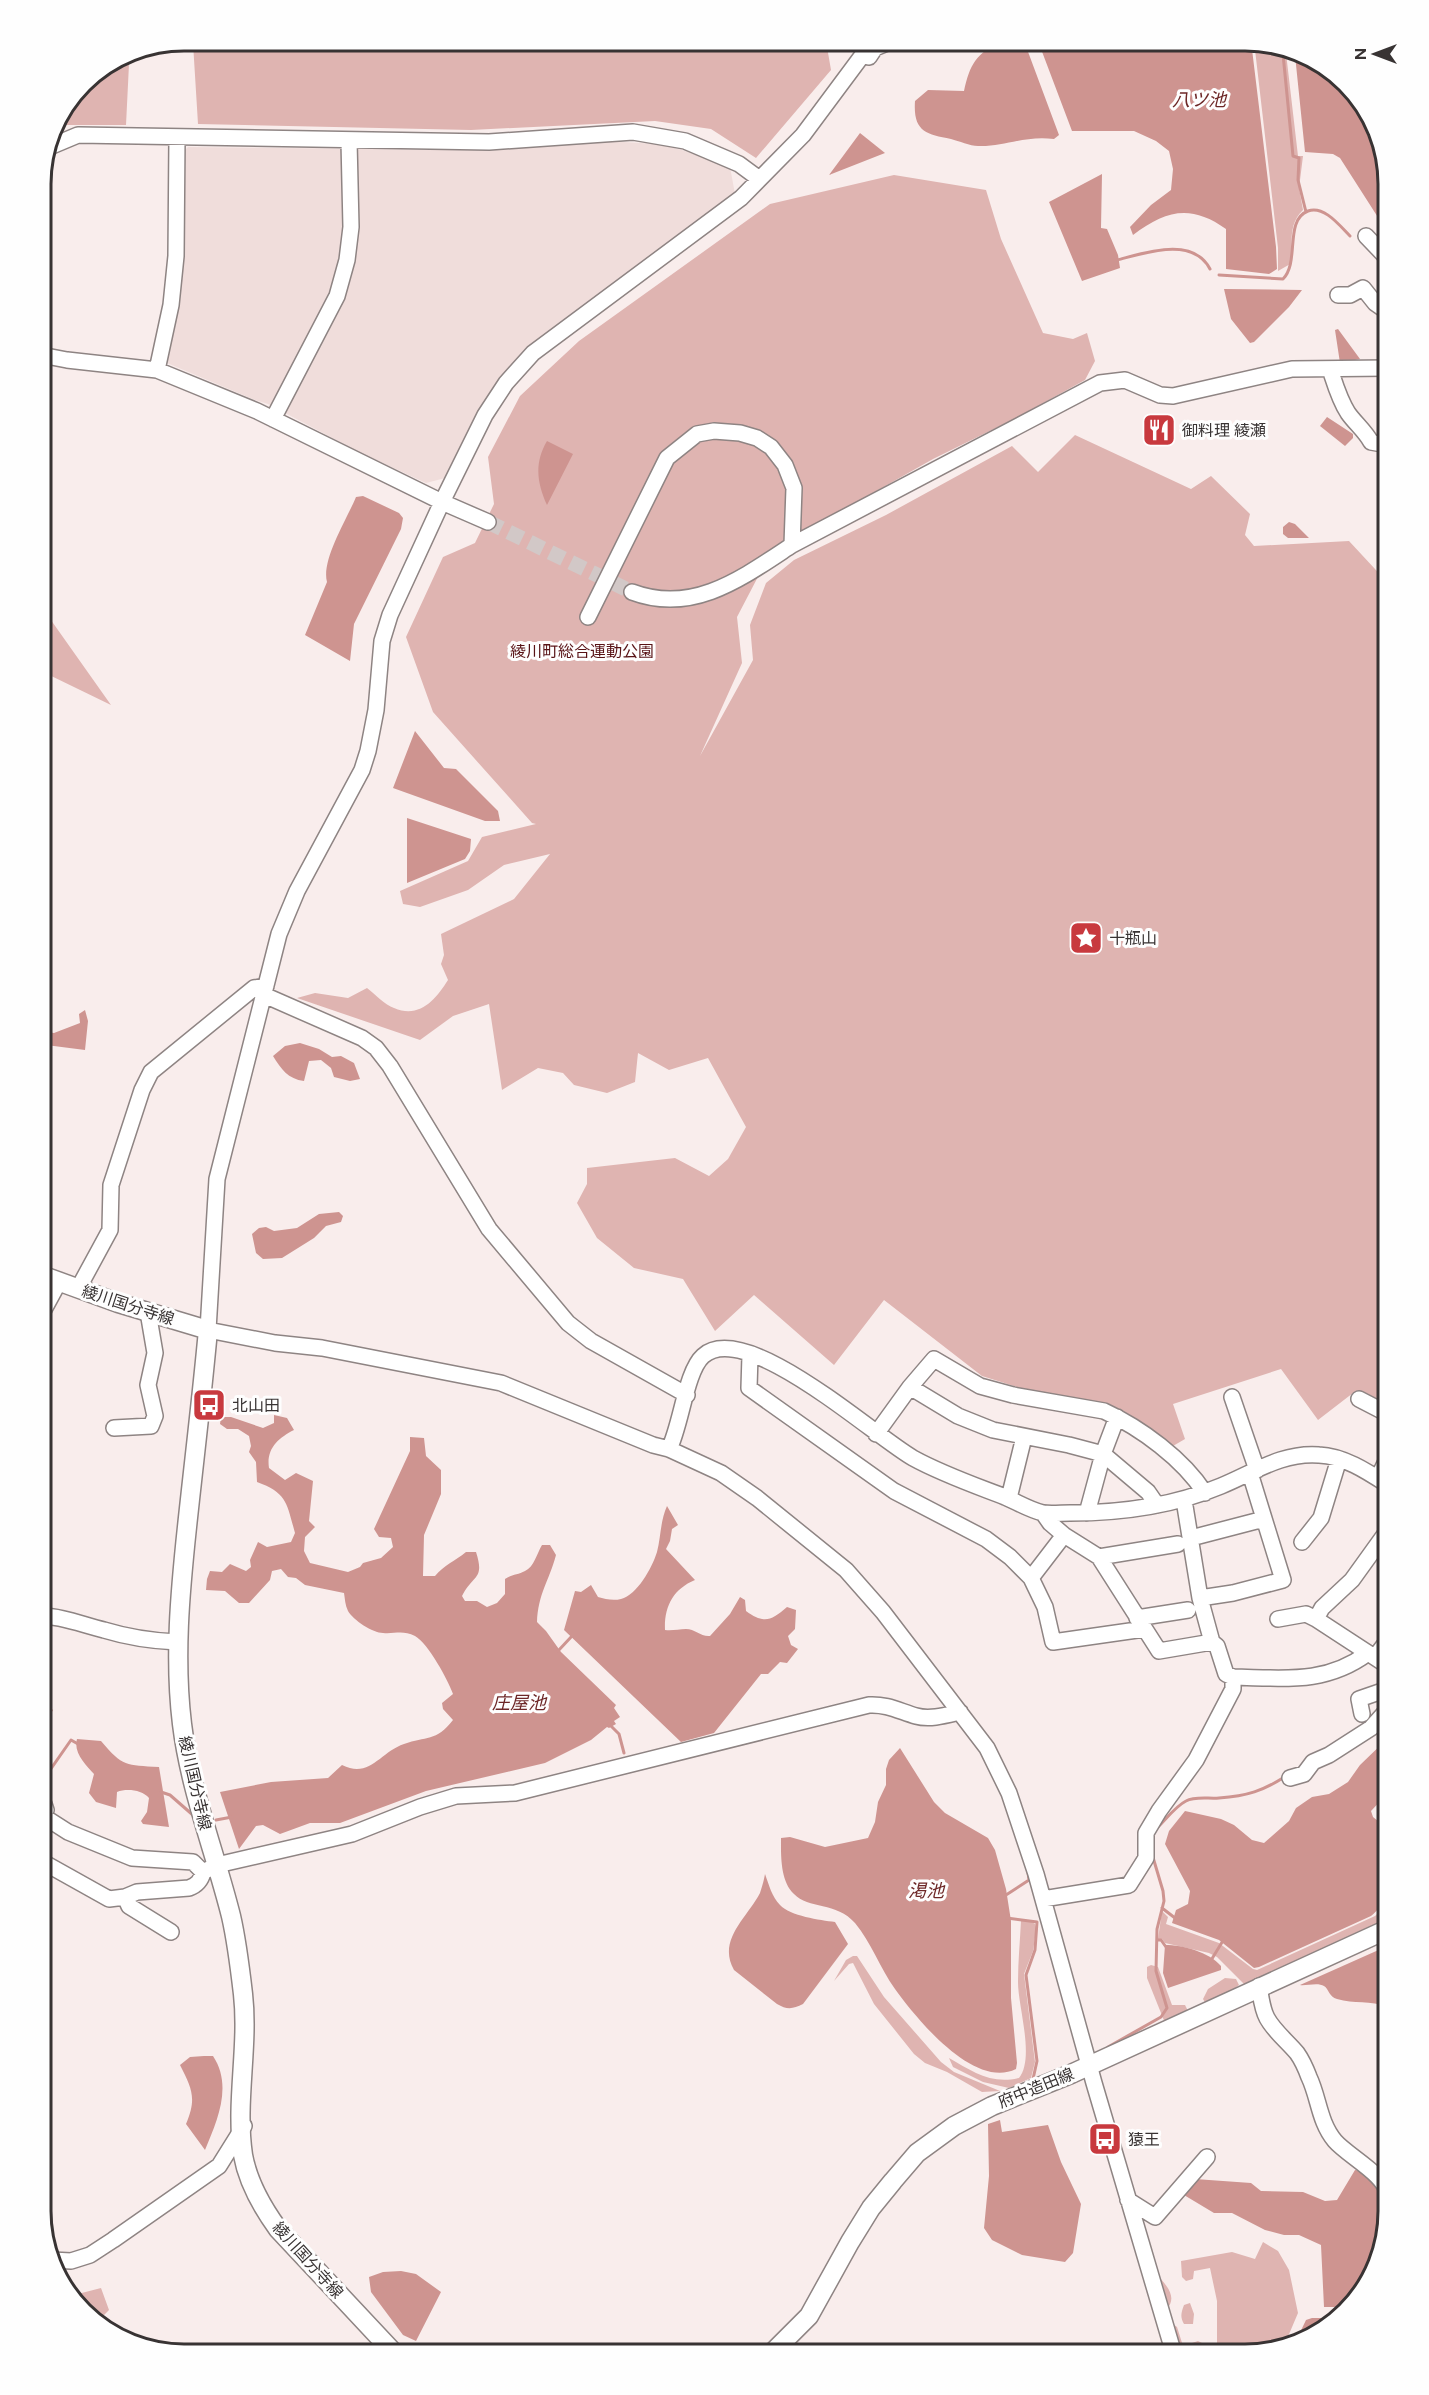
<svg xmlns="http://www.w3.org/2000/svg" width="1429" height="2395" font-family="Figtree,'Noto Sans JP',sans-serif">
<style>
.built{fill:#f0dddb}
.green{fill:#dfb4b1}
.water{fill:#ce9490}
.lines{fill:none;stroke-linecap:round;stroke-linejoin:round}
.stream{stroke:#ce9490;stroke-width:3}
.minor-tunnel{stroke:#d2c8c7;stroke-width:15;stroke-dasharray:15 8;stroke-linecap:butt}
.minor-casing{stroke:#8e8483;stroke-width:18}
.major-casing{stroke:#8e8483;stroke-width:21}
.minor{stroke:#fff;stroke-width:15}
.major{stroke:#fff;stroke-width:18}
.labels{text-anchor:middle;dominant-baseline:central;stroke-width:6;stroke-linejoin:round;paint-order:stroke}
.poi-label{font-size:16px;fill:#383333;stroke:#fefefe;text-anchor:start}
.park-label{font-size:16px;fill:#581316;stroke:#fefefe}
.street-label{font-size:16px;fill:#383333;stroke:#fefefe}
.water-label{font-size:18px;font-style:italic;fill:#6d2727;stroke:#fefefe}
.rim{fill:none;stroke:#383333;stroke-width:3}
</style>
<rect width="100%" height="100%" fill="#f9edec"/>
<path class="built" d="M607 141 657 144 682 150 730 167 735 194 532 344 497 382 474 421 449 477 426 483 359 452 268 404 255 400 167 363 183 152 188 147 470 150Z"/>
<path class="green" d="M184 41H826L831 70 756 158 711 129 655 121 471 130 198 124 193 43H172Z
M1254 41 1286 53 1298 156H1303L1299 188 1303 210C1288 224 1292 244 1292 263L1278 271V248Z
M140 49 129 64 126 125H66L50 133 83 82 129 51Z
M894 175 986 190 1001 239 1043 333 1073 339 1087 333 1095 361 1085 380 1014 419 933 459 772 550 737 617 742 663 700 756 753 660 750 625 766 583 794 560 886 515 1012 446 1038 472 1075 435 1191 489 1211 476 1250 514 1245 535 1254 546 1349 541 1388 583V593L1379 600 1388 613 1385 633 1388 638V1408L1353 1393 1318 1420 1281 1369 1173 1404 1185 1439 1173 1446 1118 1409 1020 1388 982 1376 884 1300 834 1365 754 1295 715 1331 683 1279 634 1268 597 1238 577 1203 587 1184V1168L675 1158 709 1176 728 1159 746 1127 708 1058 669 1070 638 1053 635 1082 607 1093 574 1085 563 1073 538 1068 502 1090 489 1004 453 1016 420 1040 297 998 315 993 348 998 367 988C375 994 385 1005 394 1008 420 1019 436 999 448 980L441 964 444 955 441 934 514 899 550 854 504 865 468 890 420 907 403 904 400 891 468 861 482 837 536 824 532 823 433 712 406 637 443 557 475 543 494 504 488 457 520 396 579 341 770 204Z
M41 606 111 705 41 671Z
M1388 1893V1922L1246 1986 1217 1957 1209 1953 1165 1943 1162 1939H1158L1162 1911 1168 1917 1166 1924 1219 1943 1253 1969 1257 1970 1375 1916 1382 1909Z
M1021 1921H1030L1035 1924 1036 1931 1033 1951 1024 1974 1035 2062 1031 2078 1009 2088 983 2082 953 2067 949 2058C972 2071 991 2085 1019 2078 1035 2058 1018 2007 1018 1982 1018 1961 1020 1941 1021 1921Z
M853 1956H857L884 1997 941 2062 954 2072 1000 2091 982 2092 947 2072 925 2063 914 2054 874 2004 853 1963 849 1964 834 1981 846 1960Z
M1151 1965 1158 1967 1172 2005H1185L1189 2013 1165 2023 1147 1978V1967Z
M1225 1978 1236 1979 1239 1985 1226 1995 1206 2004 1203 1999 1208 1989Z
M1263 2242 1278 2251 1289 2270 1298 2313 1284 2346 1245 2354H1217V2301L1210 2268 1194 2271 1193 2279 1186 2281 1182 2277 1181 2261 1232 2252 1255 2259Z
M1156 2278H1160C1169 2288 1177 2299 1166 2310Z
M101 2288 109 2310 97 2322 74 2295Z
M1190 2303 1194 2314 1193 2324H1184C1180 2317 1181 2313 1184 2305Z
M1168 2320 1177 2327 1183 2346 1198 2341 1202 2343 1204 2354H1178Z"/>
<path class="water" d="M1001 41H1024L1059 135 1054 139C1025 135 1004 147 978 146 970 146 959 141 951 139 925 134 913 131 915 101L928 90 964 91C970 64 976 54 1001 41Z
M1038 41C1051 41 1111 44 1118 41H1251L1276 247 1277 269 1269 274 1226 269V229C1191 204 1166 210 1133 235L1130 227 1151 205 1171 190 1173 169 1169 151 1156 141 1134 131H1072Z
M1295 55 1325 65 1374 121 1388 184V233L1340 158 1333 154 1305 152Z
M860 133 885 153 829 175Z
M1102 174 1101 228 1107 229 1118 255 1120 268 1082 281 1049 202Z
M1224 289 1302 290 1289 307 1254 342 1250 343 1231 319Z
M1338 329 1360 359 1340 363 1335 330Z
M1327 417 1353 434V438L1345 446 1320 426Z
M547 441 573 454 547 505C537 483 534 463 547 441Z
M363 496 399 513 403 518 401 529 354 624 350 661 305 635 327 582C321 560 347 519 356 497Z
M1289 522 1295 524 1309 538H1288L1283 534V527Z
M415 731 444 768 456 769 498 811 500 821H485L393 788Z
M407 818 471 839 470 851 465 859 407 883Z
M85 1010 88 1021 85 1050 46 1045 41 1031 54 1033 80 1023 79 1014Z
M300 1043 319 1049 332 1057 341 1056 354 1063 360 1079 350 1081 334 1077 331 1068 321 1060 309 1061 304 1081C288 1079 281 1069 273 1056L285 1046Z
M339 1212 343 1216 341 1222 326 1226 314 1238 282 1258 263 1259 256 1253 252 1234 259 1228 266 1227 274 1231 297 1228 319 1214Z
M274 1415 287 1418 294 1430C278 1438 266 1449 269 1468L285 1480 296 1473 313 1481 309 1521 315 1527 305 1537 304 1551 310 1563 348 1572 360 1567 363 1563 381 1558 393 1547 391 1538 379 1537 374 1529 410 1451V1437L424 1438 426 1456 441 1470V1494L424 1535 423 1576H435C444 1565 455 1561 466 1552H476C485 1580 473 1574 462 1596L465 1601H477L487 1607 497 1603 505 1594V1579C512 1574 518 1575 525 1571 534 1567 537 1553 542 1545H550L556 1555C549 1581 538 1594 537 1622L546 1631 561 1652 616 1705 614 1708 620 1717 614 1721 616 1724 609 1728 607 1727 591 1740 545 1763 426 1791 340 1823H310L280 1834 263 1825 256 1826 239 1849 220 1792 271 1782 328 1778 342 1765C370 1779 380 1752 404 1744 426 1736 436 1742 453 1720L443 1709 442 1703 453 1694C448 1680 428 1643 415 1636 403 1630 395 1634 383 1633 373 1633 353 1620 348 1611 345 1605 345 1599 344 1593L305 1585 296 1578 288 1577 281 1569 272 1571 270 1580 249 1603H239L225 1591 206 1590 207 1579 210 1571 222 1572 230 1564 246 1571 251 1567 250 1560 258 1542 267 1547 291 1542 295 1533C287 1505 288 1493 257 1482L256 1462 249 1452 251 1446 249 1436 238 1429H227L220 1424 221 1417H231L263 1428 274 1423Z
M667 1506 678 1525 672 1529 670 1541 666 1549 695 1580C673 1589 664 1607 665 1630 672 1631 679 1629 686 1629 695 1629 701 1637 710 1636L730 1614 740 1597 745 1600 746 1611C764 1624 771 1621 787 1607L796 1610 795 1629 788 1636 791 1645 798 1649 787 1663 780 1662 768 1674H761L714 1733 681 1742 564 1630 575 1591 581 1592 591 1585 598 1597C605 1599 613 1601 621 1599 637 1595 652 1568 657 1552 661 1537 660 1522 667 1506Z
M41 1700 53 1710 41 1732Z
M1388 1738V1785L1386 1795 1371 1811 1373 1817 1388 1829C1388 1858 1397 1896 1371 1916L1259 1967 1254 1968 1219 1940 1172 1923 1176 1910 1188 1904 1190 1891 1165 1844 1169 1831 1185 1811 1221 1819 1234 1825 1252 1840 1264 1843 1289 1821 1296 1808 1312 1797 1329 1794 1348 1782 1360 1765Z
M77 1739 101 1741C123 1767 126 1765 159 1767L169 1827 143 1824 141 1821 147 1812 149 1798C142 1790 127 1788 117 1792L116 1808 96 1802 89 1793 94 1774C86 1765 73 1753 77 1739Z
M900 1748 934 1802 945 1813 988 1838 995 1850 1006 1889 1011 1921V1998L1017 2063 1016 2069C974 2090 916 2018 895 1989 880 1968 871 1942 855 1923 837 1902 808 1909 794 1894 780 1881 781 1855 781 1838L790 1837 825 1847 868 1838 875 1822 878 1802 886 1785V1769L889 1760Z
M765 1874C769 1885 772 1897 780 1905 790 1916 820 1920 835 1922L848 1944 803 2004C793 2009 787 2010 777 2004L734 1970C717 1940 747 1918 760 1893 762 1887 764 1880 765 1874Z
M1165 1945C1183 1945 1209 1952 1221 1966V1970L1168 1988 1163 1973Z
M1383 1948 1388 1956V2007C1370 2000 1354 2004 1337 1999 1329 1997 1329 1989 1324 1986 1318 1982 1306 1986 1300 1985Z
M204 2056H213C233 2086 217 2121 205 2150L186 2124C197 2098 192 2089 180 2065L190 2057Z
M1000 2120 1002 2132 1048 2125 1061 2162 1081 2204 1073 2253 1065 2262 1022 2255 992 2240 984 2228 989 2176 988 2124Z
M1355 2170 1363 2171 1384 2196 1385 2223 1365 2291 1346 2307H1324L1321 2245 1299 2235H1284L1265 2230 1232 2213H1214L1184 2195 1195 2179 1251 2183 1261 2191 1303 2192 1325 2201 1337 2200Z
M401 2271 416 2274 441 2292 416 2341 403 2335 371 2292 369 2277 383 2272Z
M1312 2318H1334L1308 2340 1295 2343 1306 2320Z"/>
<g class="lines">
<path class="stream" d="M1287 52 1283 54 1293 156 1299 158 1298 180 1306 212
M1117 260C1145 253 1193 236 1210 269
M1219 275 1283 279C1300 262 1284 220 1308 211 1324 205 1340 226 1350 236
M558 1651 572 1636
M609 1724 619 1734 624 1753
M41 1783 71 1740 78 1744
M161 1792 170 1795 194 1816
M216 1820 232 1817
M1158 1827C1166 1819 1176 1806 1186 1801 1195 1796 1209 1799 1219 1798 1247 1796 1263 1791 1286 1776
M1006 1895 1029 1880 1028 1872
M1162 1908 1175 1918
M1007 1918 1037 1922 1035 1950 1026 1975 1037 2061 1033 2079 1021 2085
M1157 1940H1161L1166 1947
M1210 1962 1224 1939
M1108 2047 1161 2017 1167 2008 1156 1971 1157 1929 1164 1901 1163 1891 1152 1854"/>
<path class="minor-tunnel" d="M488 522 632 592"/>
<defs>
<path id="minor" d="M873 41 803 135 741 198 533 353 506 383 485 415 442 502 390 615 382 641 376 710 368 751 362 770 297 891 279 934 217 1179 208 1330 275 1343 322 1348 501 1383 653 1445 669 1449 721 1473 757 1498 846 1570 883 1612 987 1748 1009 1793 1036 1874 1094 2083 1174 2354
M869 57 875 48 892 41
M47 148 78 135 489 142 633 132 685 141 739 164 758 178
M1366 236 1388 259
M1338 295H1350L1363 288 1375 303 1388 312
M41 355 67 360 157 370 257 411 442 502 488 522
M1330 369C1335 384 1339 399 1348 413 1355 423 1365 431 1371 442L1388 445
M157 370 171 305 176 256 177 137
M273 419 337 296 347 260 351 227 349 141
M632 592C693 615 742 578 792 545L1100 383 1125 380 1160 395 1173 396 1292 369 1388 368
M588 617 667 458 697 434 714 431 740 433 757 438 771 447 785 465 794 488 792 545
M264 995 362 1038 376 1048 390 1066 489 1229 568 1323 591 1341 687 1395
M78 1289 110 1230 111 1185 142 1090 151 1072 254 988 266 986
M41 1315 59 1282
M750 1355 749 1388 894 1491 986 1539 1010 1557 1031 1578 1045 1607 1053 1642 1144 1629
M910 1387 958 1416 993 1430 1069 1445 1103 1454 1148 1492 1157 1505
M1232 1397 1257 1470
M1359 1399 1388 1414
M114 1428 151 1426 155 1416 148 1385 155 1353 148 1312
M876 1434 910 1387 934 1359 980 1386 1013 1395 1104 1411C1141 1428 1183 1459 1205 1493
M669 1449C681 1426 686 1371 703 1356 745 1318 874 1436 913 1458 942 1474 974 1485 1005 1497 1017 1502 1030 1510 1043 1513 1051 1514 1061 1513 1070 1513 1122 1513 1173 1506 1221 1486 1253 1473 1282 1452 1319 1455 1344 1456 1368 1472 1388 1485
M1378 1478 1388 1457
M1009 1498 1024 1437
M1184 1500 1200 1598 1212 1642
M1043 1513 1050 1523 1064 1535 1099 1557 1159 1651 1212 1642 1217 1646 1226 1674 1233 1677C1283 1678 1325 1685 1368 1653
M1087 1513 1103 1454 1117 1417
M1191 1538 1264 1519
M1302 1542 1321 1518 1339 1459
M1099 1557 1178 1544
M1031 1578 1064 1535
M1200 1598 1233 1593 1283 1580 1250 1473
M41 1616C62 1616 83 1625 104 1630 127 1637 153 1641 177 1642
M1137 1618 1188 1610
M1278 1619 1306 1614 1316 1619
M1375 1657 1388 1640
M1388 1666 1316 1619 1322 1608 1352 1580 1388 1530
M1362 1714 1359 1699 1388 1689
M1290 1778 1304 1774 1313 1762 1329 1755 1371 1728 1388 1709
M43 1816 68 1832 132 1858 193 1862 203 1872
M41 1818 46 1810 44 1804 41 1801
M41 1861 109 1899 125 1897 137 1892 189 1888C197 1885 201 1881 203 1872L217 1865 352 1834 420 1807 456 1796 515 1793 869 1705C887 1704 899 1711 916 1716 930 1720 947 1715 960 1712
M125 1897 129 1906 171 1932
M1043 1899 1129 1885 1146 1858V1833L1159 1811 1196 1760 1233 1689V1677
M1259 1986C1261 1997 1262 2009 1267 2018 1274 2031 1287 2041 1297 2053 1302 2060 1306 2069 1309 2077 1319 2098 1319 2122 1335 2141 1348 2156 1386 2175 1388 2195
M1128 2200 1155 2217 1207 2157
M52 2260 71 2261 90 2255 113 2240 219 2166 244 2126"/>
<path id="major" d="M41 1275 118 1303 208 1330C202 1396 194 1461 187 1527 180 1593 174 1658 182 1724 190 1790 215 1852 231 1916 237 1942 240 1968 243 1994 249 2047 235 2102 243 2155 248 2183 262 2207 278 2229L395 2354
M771 2354 809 2316 850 2242 871 2208 893 2181 917 2153 954 2126 992 2106 1071 2074 1388 1929"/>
</defs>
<use href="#minor" class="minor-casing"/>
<use href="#major" class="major-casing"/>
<use href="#minor" class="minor"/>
<use href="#major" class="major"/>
</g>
<defs>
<symbol id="restaurant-square" viewBox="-11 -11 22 22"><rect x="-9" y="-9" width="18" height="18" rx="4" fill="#c8393e" stroke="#fefefe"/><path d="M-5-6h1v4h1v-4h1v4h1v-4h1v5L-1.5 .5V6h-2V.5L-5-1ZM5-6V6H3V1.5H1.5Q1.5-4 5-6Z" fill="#fff"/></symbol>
<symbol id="sight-square" viewBox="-11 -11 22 22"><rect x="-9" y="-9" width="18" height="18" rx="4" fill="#c8393e" stroke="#fefefe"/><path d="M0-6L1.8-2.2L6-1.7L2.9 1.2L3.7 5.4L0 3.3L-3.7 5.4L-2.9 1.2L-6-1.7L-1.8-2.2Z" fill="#fff"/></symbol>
<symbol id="bus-square" viewBox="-11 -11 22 22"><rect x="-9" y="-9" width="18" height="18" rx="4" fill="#c8393e" stroke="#fefefe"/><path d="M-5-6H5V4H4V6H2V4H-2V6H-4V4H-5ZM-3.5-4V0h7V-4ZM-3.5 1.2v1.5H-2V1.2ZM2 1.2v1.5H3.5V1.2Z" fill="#fff"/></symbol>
</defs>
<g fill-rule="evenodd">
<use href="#restaurant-square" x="1140" y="411" width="38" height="38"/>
<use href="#sight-square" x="1067" y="919" width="38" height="38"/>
<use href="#bus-square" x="190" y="1386" width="38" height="38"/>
<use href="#bus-square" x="1086" y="2120" width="38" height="38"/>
</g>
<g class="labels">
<g class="poi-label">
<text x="1182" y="430">御料理 綾瀬</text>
<text x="1109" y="938">十瓶山</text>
<text x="232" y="1405">北山田</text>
<text x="1128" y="2139">猿王</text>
</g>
<g class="park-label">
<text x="582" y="651">綾川町総合運動公園</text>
</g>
<g class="street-label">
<text transform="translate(128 1305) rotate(18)">綾川国分寺線</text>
<text transform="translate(195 1783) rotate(77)">綾川国分寺線</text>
<text transform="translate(1036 2088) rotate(-22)">府中造田線</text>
<text transform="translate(308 2260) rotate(48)">綾川国分寺線</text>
</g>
<g class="water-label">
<text x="1199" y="100">八ツ池</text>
<text x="519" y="1703">庄屋池</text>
<text x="926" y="1891">渇池</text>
</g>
</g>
<path d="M0 0H1429V2395H0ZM184 51H1245A133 133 0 0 1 1378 184V2211A133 133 0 0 1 1245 2344H184A133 133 0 0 1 51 2211V184A133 133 0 0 1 184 51Z" fill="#fefefe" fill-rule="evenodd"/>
<path class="rim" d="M184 51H1245A133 133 0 0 1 1378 184V2211A133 133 0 0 1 1245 2344H184A133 133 0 0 1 51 2211V184A133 133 0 0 1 184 51Z"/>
<g transform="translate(1375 54) rotate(270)" stroke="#fefefe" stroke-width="4.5" paint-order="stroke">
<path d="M0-4.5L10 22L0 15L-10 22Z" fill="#383333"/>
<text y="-9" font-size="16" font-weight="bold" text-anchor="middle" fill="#383333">N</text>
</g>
</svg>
